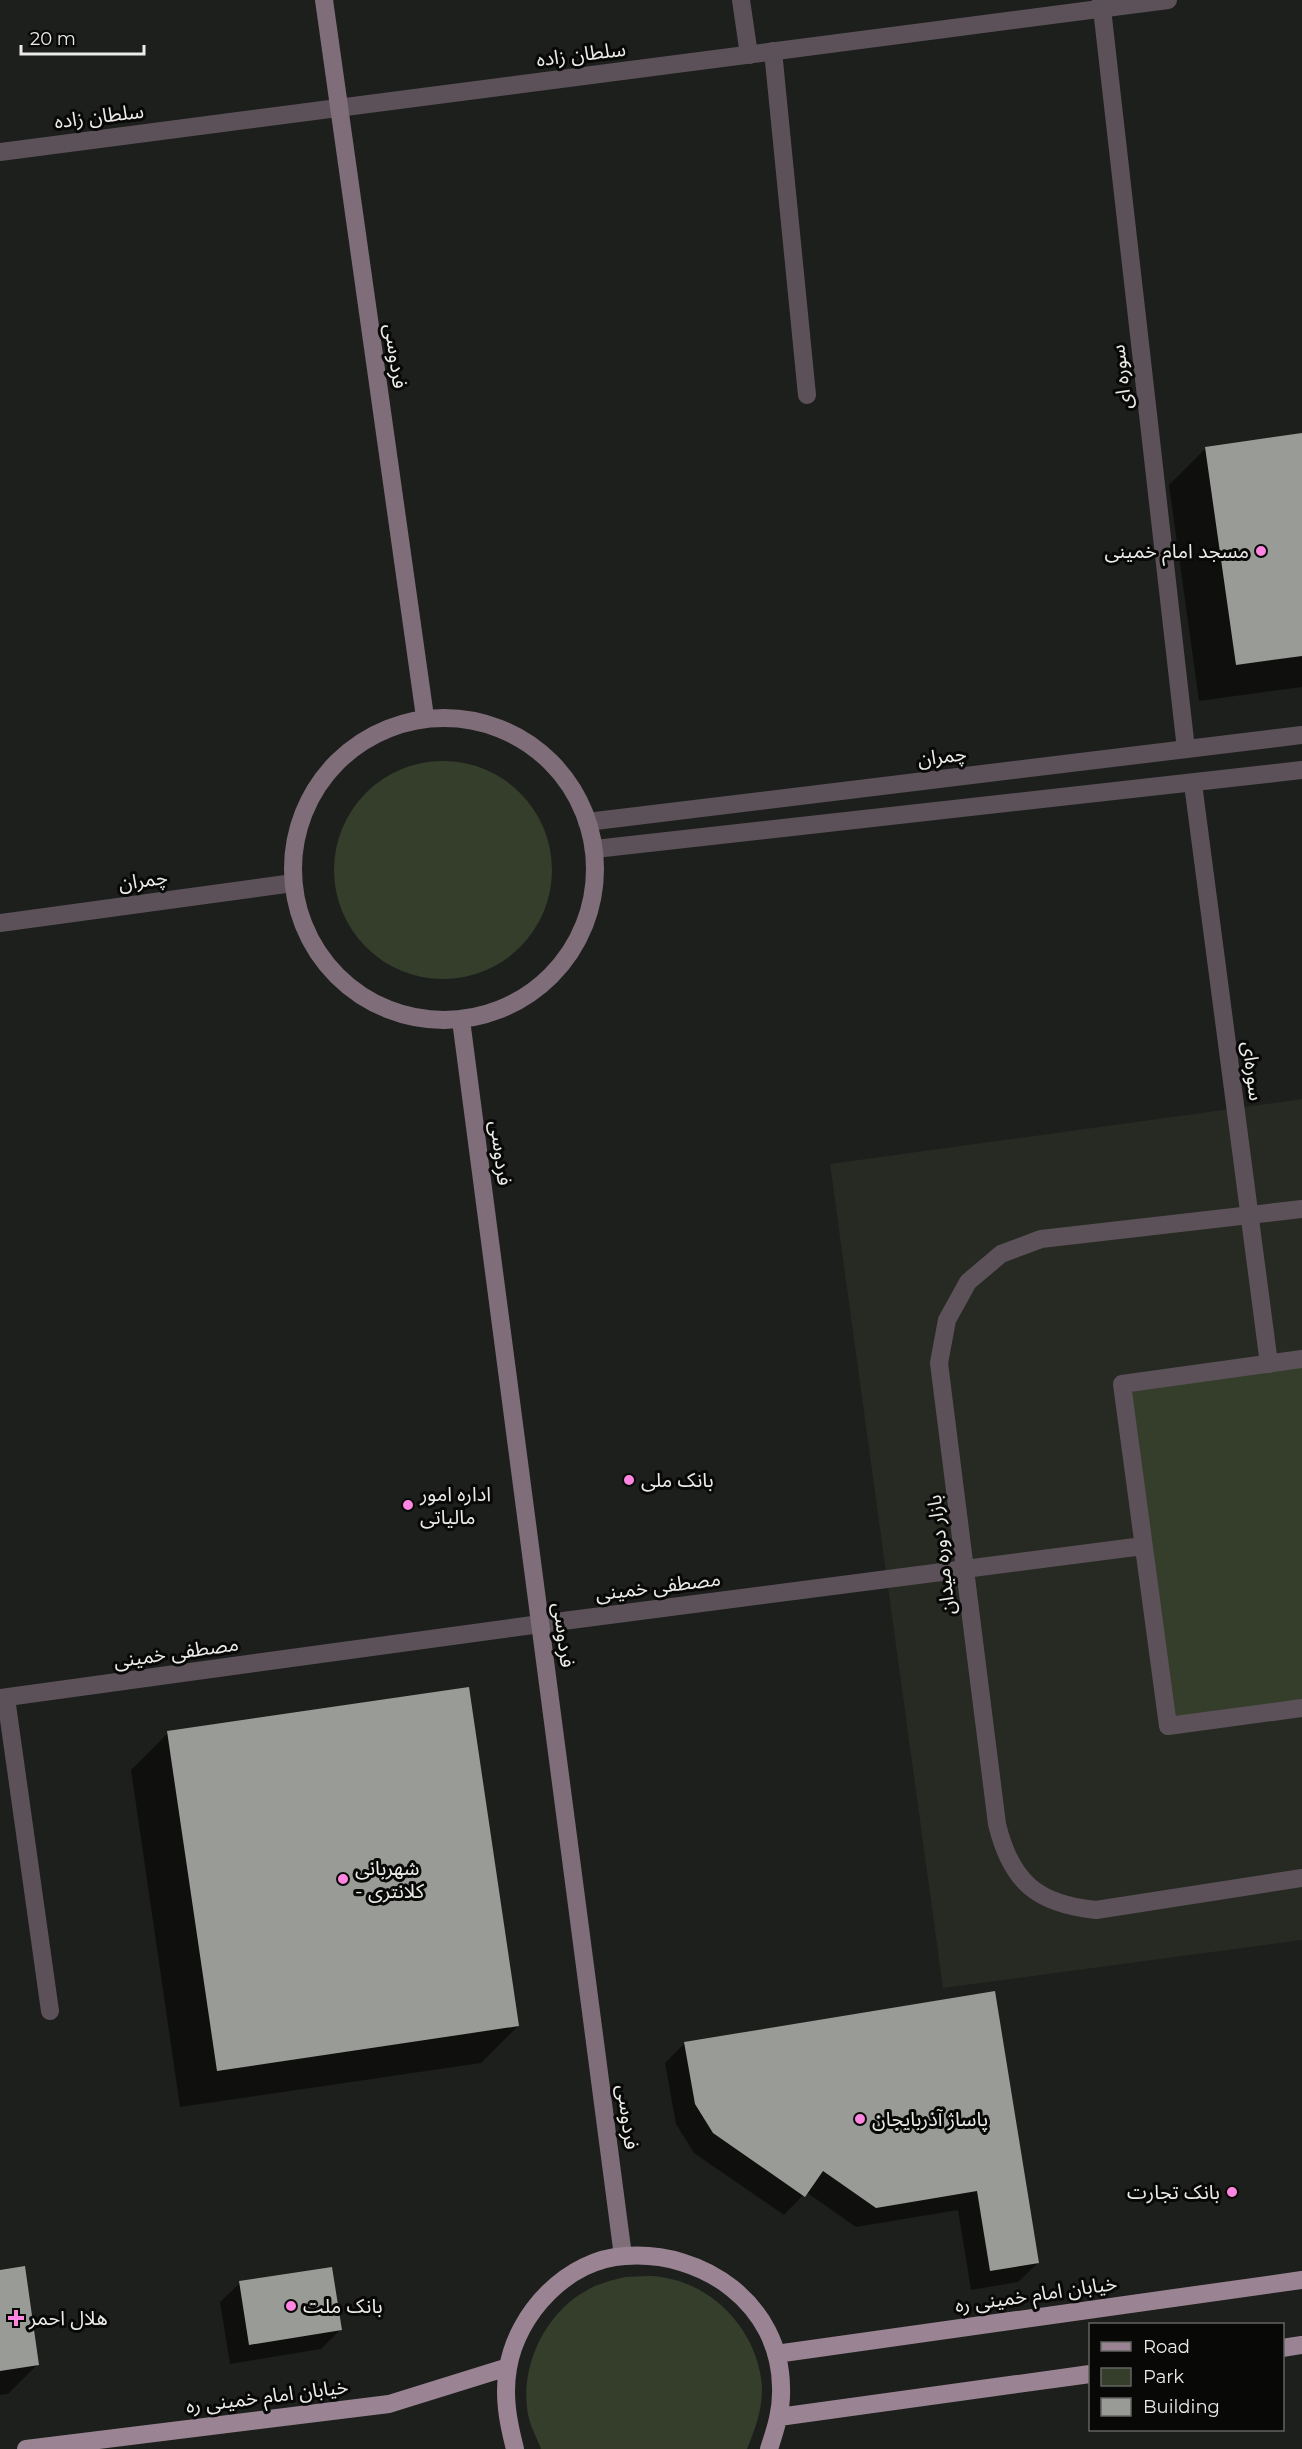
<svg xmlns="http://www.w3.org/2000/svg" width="1302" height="2449" font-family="Montserrat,'Noto Sans Arabic',sans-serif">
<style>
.built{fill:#262a22}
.green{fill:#343e2b}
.shadow{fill:#0007}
.building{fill:#999b97}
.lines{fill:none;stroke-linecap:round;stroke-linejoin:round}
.service{stroke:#5c5159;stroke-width:18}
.minor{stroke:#5c5159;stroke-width:18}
.tertiary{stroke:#5c5159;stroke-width:18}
.secondary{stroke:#7f6e7a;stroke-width:18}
.primary{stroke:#9a8493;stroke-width:18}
.poi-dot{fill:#fe85e0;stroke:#080907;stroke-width:2}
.labels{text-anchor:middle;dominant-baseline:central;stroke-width:6;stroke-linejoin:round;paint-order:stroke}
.street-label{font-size:20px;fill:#ebecea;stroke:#080907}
.poi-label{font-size:20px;fill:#ebecea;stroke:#080907;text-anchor:start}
</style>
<rect width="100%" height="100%" fill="#1d1f1c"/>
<path class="built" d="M1302 1099V1940L943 1988 830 1164Z"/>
<path class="green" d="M334 870a109 109 0 1 1 218 0a109 109 0 1 1-218 0Z
M1302 1360V1708L1168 1726 1122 1384Z
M625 2277C636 2277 650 2275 661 2277 712 2284 754 2328 761 2378 765 2403 756 2427 747 2449H541C537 2438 530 2426 528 2414 519 2366 546 2311 589 2289 600 2283 613 2280 625 2277Z"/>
<path class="shadow" d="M1302 434V687L1199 701 1169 485 1206 448Z
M168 1733 518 2026 481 2063 180 2107 131 1770Z
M994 1993 1038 2263 1018 2282 971 2290 958 2210 856 2227 806 2192 784 2215 694 2153 676 2124 665 2063 685 2043Z
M0 2271 37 2365 8 2394 0 2395Z
M240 2283 341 2329 321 2349 230 2364 220 2302Z"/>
<path class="building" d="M1302 433V656L1236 665 1205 447Z
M469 1687 519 2026 217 2071 167 1731Z
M995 1991 1039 2263 990 2271 977 2191 876 2208 823 2171 805 2197 713 2133 695 2104 684 2042Z
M25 2266 39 2365 0 2371V2270Z
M332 2267 342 2330 249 2345 239 2281Z"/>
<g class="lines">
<path class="service" d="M741 0 749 55
M773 51 807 395
M1193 784 1269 1364
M1302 1209 1041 1239 1001 1254 968 1282 947 1320 939 1363 997 1824C1011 1882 1037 1904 1096 1910L1302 1878
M1302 1359 1122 1384 1168 1726 1302 1708
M540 1624 1143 1546"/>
<path class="minor" d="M6 1698 50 2011"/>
<path class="tertiary" d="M1101 0 1186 749
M0 152 1168 0
M587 822 1302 735
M595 849 1302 770
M0 923 293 883
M0 1698 540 1624"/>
<path class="secondary" d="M324 0 425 717
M293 869a151 151 0 1 1 302 0a151 151 0 1 1-302 0Z
M461 1020 623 2256"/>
<path class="primary" d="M1282 2348 1302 2345
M776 2354 1302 2280
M779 2417 1090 2374
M26 2449 389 2404 508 2367
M515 2449C508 2422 503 2396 508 2368 517 2313 568 2259 625 2256 703 2250 780 2304 781 2387 782 2409 776 2428 769 2449"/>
</g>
<g class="poi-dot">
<circle cx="1261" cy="551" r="6"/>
<circle cx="629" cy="1480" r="6"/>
<circle cx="408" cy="1505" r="6"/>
<circle cx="343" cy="1879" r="6"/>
<circle cx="860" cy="2119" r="6"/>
<circle cx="1232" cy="2192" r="6"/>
<circle cx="291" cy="2306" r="6"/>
<path d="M13 2309h6v6h6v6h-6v6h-6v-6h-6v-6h6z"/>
</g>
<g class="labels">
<g class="street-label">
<text transform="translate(581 54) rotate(-7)">سلطان زاده</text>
<text transform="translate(99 116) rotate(-7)">سلطان زاده</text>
<text transform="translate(396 356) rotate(82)">فردوسی</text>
<text transform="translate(1121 377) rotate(-97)">سوره ای</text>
<text transform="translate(942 756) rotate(-7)">چمران</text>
<text transform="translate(143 880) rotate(-8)">چمران</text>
<text transform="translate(1253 1071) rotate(83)">سوره‌ای</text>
<text transform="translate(501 1153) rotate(83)">فردوسی</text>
<text transform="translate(941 1555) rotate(-97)">بازار دوره میدان</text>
<text transform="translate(658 1586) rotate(-7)">مصطفی خمینی</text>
<text transform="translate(564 1635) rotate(83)">فردوسی</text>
<text transform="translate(176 1652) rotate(-8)">مصطفی خمینی</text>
<text transform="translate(628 2117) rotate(83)">فردوسی</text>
<text transform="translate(1036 2294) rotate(-8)">خیابان امام خمینی ره</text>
<text transform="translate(267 2396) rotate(-7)">خیابان امام خمینی ره</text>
</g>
<g class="poi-label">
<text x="1249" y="551" text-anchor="end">مسجد امام خمینی</text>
<text x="641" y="1480">بانک ملی</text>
<text x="420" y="1494">اداره امور<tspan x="420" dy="23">مالیاتی</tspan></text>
<text x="355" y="1868">شهربانی<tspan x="355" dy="23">- کلانتری</tspan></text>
<text x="872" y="2119">پاساژ آذربایجان</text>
<text x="1220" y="2192" text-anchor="end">بانک تجارت</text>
<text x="303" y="2306">بانک ملت</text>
<text x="29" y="2318">هلال احمر</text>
</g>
</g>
<rect x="1089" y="2323" width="195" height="108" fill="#080907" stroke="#636462" stroke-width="1.5"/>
<rect x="1101" y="2342" width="30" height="9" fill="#9a8493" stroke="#636462" stroke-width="1.5"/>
<text x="1143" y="2353" font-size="18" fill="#ebecea">Road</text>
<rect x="1101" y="2368" width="30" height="18" fill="#343e2b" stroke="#636462" stroke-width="1.5"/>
<text x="1143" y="2383" font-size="18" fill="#ebecea">Park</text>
<rect x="1101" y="2398" width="30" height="18" fill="#999b97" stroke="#636462" stroke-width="1.5"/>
<text x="1143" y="2413" font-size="18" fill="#ebecea">Building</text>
<path d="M21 45v9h123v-9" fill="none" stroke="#ebecea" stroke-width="3"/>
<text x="30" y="45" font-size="18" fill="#ebecea" stroke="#080907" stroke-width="4.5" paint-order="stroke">20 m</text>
</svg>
